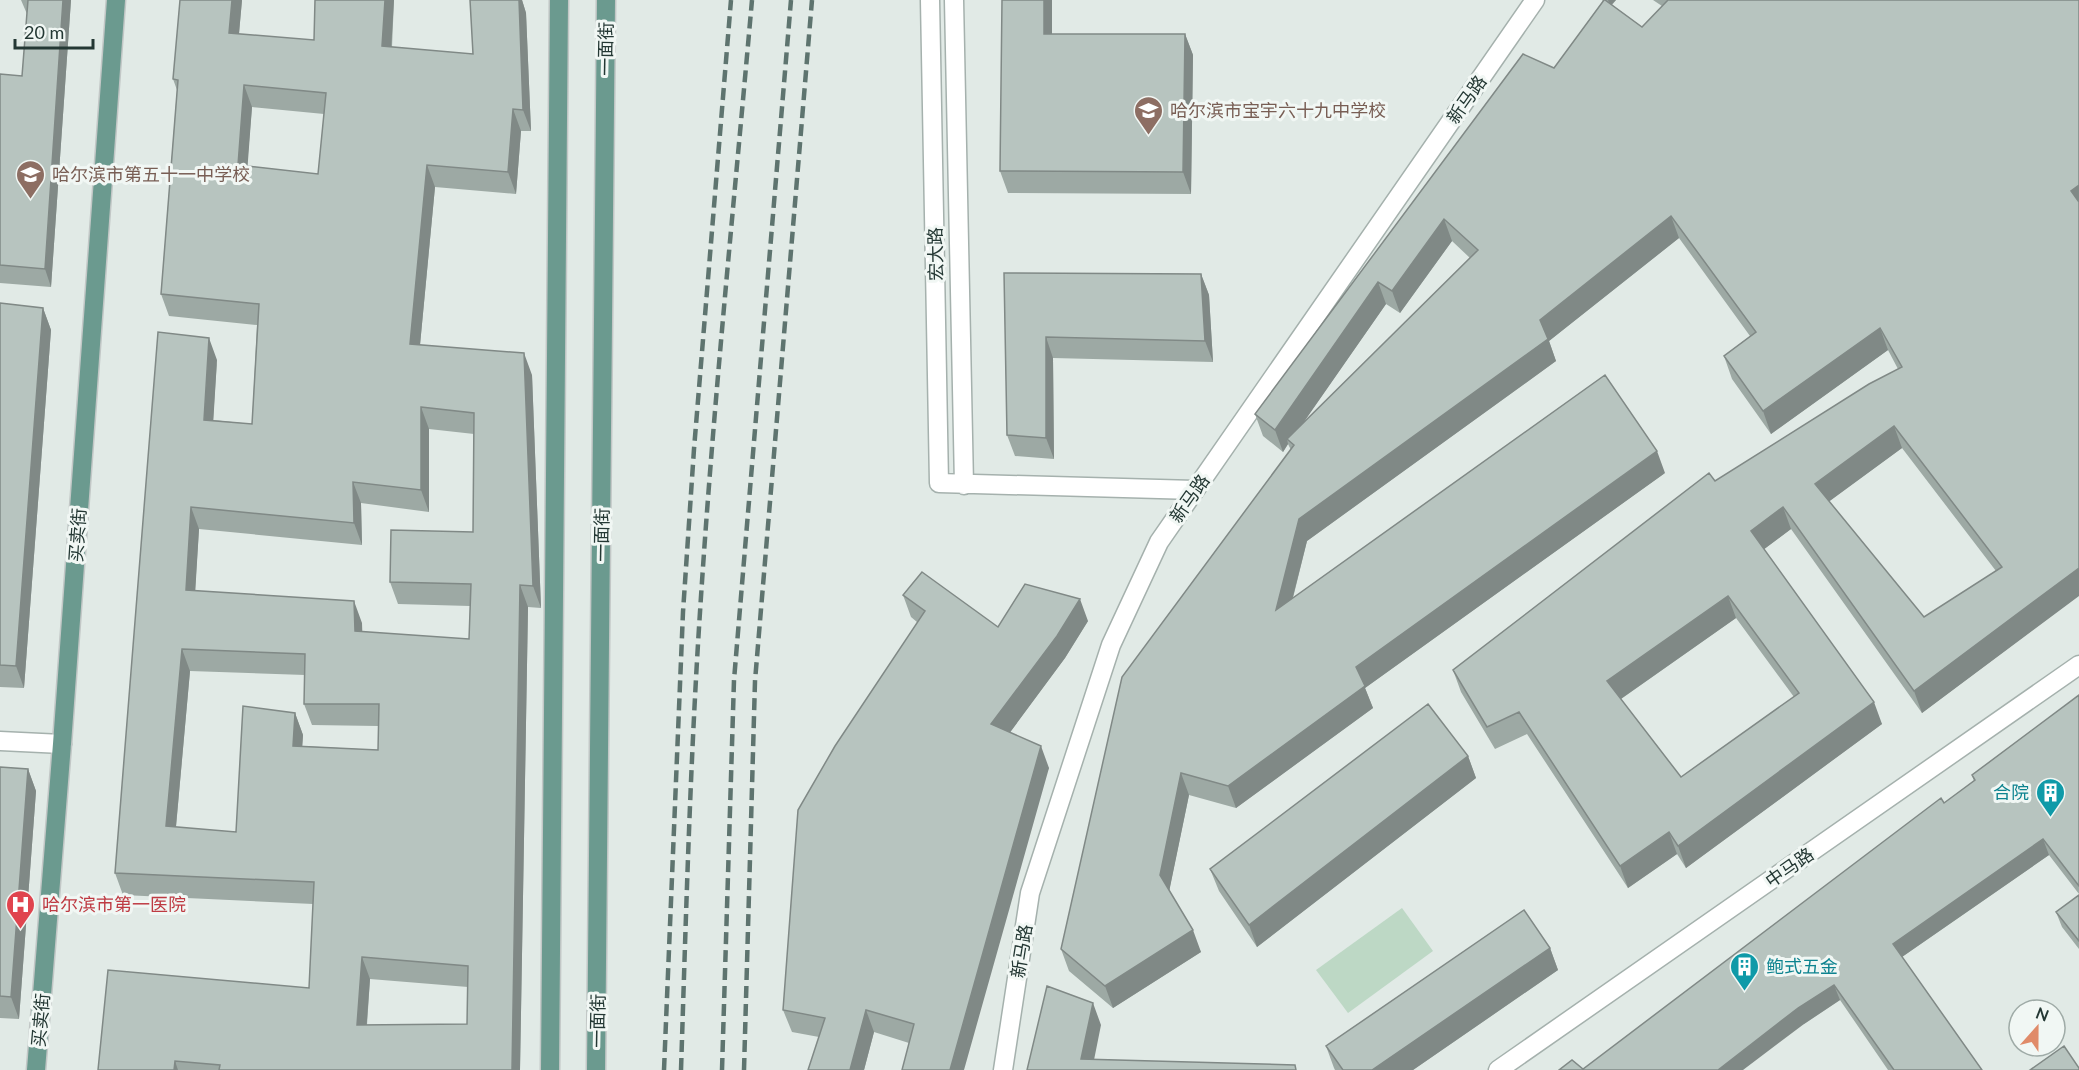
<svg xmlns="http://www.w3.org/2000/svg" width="2079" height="1070" font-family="Lato,'Noto Sans SC',sans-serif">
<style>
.pitch{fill:#bdd8c5}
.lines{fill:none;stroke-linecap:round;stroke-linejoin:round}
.minor-casing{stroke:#a5b1ad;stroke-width:21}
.major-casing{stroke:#c2c7c6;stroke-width:21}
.minor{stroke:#fff;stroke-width:18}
.major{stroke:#6b9a8f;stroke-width:18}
.rail{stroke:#5e746f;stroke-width:4.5;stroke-dasharray:12 6;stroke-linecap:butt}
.wall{fill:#9da9a4;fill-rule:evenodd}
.shaded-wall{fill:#808986}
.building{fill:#b7c4bf;stroke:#808986;stroke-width:1.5;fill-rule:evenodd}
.labels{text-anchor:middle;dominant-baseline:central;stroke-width:6;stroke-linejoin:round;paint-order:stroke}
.street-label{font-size:18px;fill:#243834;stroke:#f1f7f4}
.education-label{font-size:18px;fill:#785e54;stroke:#f1f7f4;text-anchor:start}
.culture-label{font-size:18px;fill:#0d838f;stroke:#f1f7f4;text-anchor:end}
.health-label{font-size:18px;fill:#be3a42;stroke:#f1f7f4;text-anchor:start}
</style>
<rect width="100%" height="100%" fill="#e1eae6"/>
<path class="pitch" d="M1402 908 1433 951 1348 1013 1316 970Z"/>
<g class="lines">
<defs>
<path id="minor" d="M930 0 939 483 1195 490
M954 0 964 485
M0 741 62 744
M1003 1070 1030 893 1111 645 1159 542 1535 0
M1498 1070 2079 665"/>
<path id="major" d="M36 1070 62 744 116 0
M550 1070 559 0
M596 1070 606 0"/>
</defs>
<use href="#minor" class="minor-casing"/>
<use href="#major" class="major-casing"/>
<use href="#minor" class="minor"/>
<use href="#major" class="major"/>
<path class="rail" d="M664 1070 683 612 694 449 731 0
M681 1070C686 917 690 765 700 612 713 408 734 204 752 0
M722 1070 734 680 791 0
M744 1070 755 681 812 0"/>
</g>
<path class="wall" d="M20 0H71L51 287 0 283V74L22 76 27 14 21 0Z
M242 0 239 34 314 40 315 0H394L392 47 473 54 470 0H522L526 13 531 131H521L516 194 435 187 420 345 532 375 541 608 528 607 520 1070H98L309 988 313 904 123 895 115 873 217 360 213 420 252 424 257 325 169 316 161 294 177 90 173 79ZM252 107 324 114 318 174 247 166ZM429 429 474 434 473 532 390 582 398 604 470 606 469 639 362 632V623L195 590 199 529 362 545 361 503 429 512ZM190 671 305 675 304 704 312 725 378 726V750L302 746 303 735 295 713 236 832 176 827ZM370 979 468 987 467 1024 367 1025Z
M1052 0V34H1185L1193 55 1191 194 1008 193 1000 171Z
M1602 0H1616L1612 5 1642 27 1662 6 1653 0H2079L2071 601 1922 713 1791 529 1764 549 1882 724 1686 868 1677 854 1628 888 1527 734 1495 749 1461 692 1453 670 1715 481 1898 369 1888 350 1771 434 1732 379 1724 356 1750 336 1679 238 1549 341 1556 361 1307 541 1293 598 1665 473 1365 688 1373 708 1236 808 1189 795 1169 891 1201 952 1113 1008 1069 971 1061 949 1291 450 1288 444 1283 452 1263 436 1255 414 1554 68 1603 1ZM1452 241 1470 258 1302 424 1386 304 1400 313ZM1902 448 1996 571 1924 617 1829 501ZM1736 618 1794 697 1681 777 1621 699Z
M1004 273 1201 274 1209 295 1213 362 1053 358 1054 459 1015 456 1007 435Z
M0 303 43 308 51 330 24 688 0 687Z
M903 595 998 627 1088 621 1065 658 1010 732 1049 768 909 1043 874 1032 864 1070H808L819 1037 792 1032 783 1010 917 622 911 617Z
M2079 695V894L2049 855 1902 957 1982 1070H1888L1840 1000 1804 1024 1583 1069 1974 781 1972 775Z
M1468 756 1476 778 1257 947 1219 891 1210 869Z
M0 767 28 769 36 791 19 1019 0 1018Z
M2079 895V949L2062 927 2056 912Z
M1550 948 1558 970 1413 1070H1335L1334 1068 1326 1046Z"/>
<path class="shaded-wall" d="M63 0H71L51 287 45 269Z
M232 0H242L237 55 229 33Z
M385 0H394L390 68 382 46Z
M517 0H522L526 13 531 131 523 110Z
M1044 0H1052V56L1044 34Z
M1608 0H1616L1610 6Z
M1185 34 1193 55 1191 194 1183 172Z
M244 85 252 107 246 187 238 165Z
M513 109 521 131 516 194 508 172Z
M427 165 435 187 418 366 410 344Z
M2079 185V213L2071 191Z
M1671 216 1679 238 1549 341 1556 361 1307 541 1284 632 1276 610 1299 519 1540 320Z
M1444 219 1452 241 1400 313 1392 291Z
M1201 274 1209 295 1213 362 1205 341Z
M1378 282 1386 304 1290 442 1287 439 1288 444 1283 452 1275 430Z
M43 308 51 330 24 688 16 666Z
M1880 328 1888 350 1771 434 1763 411Z
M1046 337 1053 358 1054 459 1046 438Z
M209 338 217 360 212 442 204 420Z
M524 353 532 375 541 608 533 586Z
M421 407 429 429V512L421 490Z
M1894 426 1902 448 1823 506 1815 484Z
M1657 451 1665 473 1365 688 1373 708 1236 808 1228 786 1356 667Z
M353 482 361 503 362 545 354 523Z
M191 507 199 529 194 612 186 590Z
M1783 507 1791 529 1759 553 1751 531Z
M2079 568V596L1922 713 1914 691Z
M520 585 528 607 520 1070H512Z
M1728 596 1736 618 1615 703 1607 681Z
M1080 599 1088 621 1065 658 1000 746 991 724Z
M354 601 362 623 363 653 355 631Z
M182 649 190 671 174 848 166 826Z
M1874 702 1882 724 1686 868 1678 846Z
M295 713 303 735 301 768 293 746Z
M1041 746 1049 768 964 1070H950Z
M1468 756 1476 778 1257 947 1249 925Z
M28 769 36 791 19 1019 11 997Z
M1181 773 1189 795 1168 897 1160 875Z
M1669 832 1677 854 1628 888 1620 866Z
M2043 839 2049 855 1899 959 1893 944Z
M1193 930 1201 952 1113 1008 1105 986Z
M1550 948 1558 970 1413 1070H1372Z
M362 957 370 979 365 1047 357 1025Z
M1834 985 1840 1000 1804 1024 1743 1070H1718L1798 1008Z
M1093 1003 1101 1025 1092 1070 1081 1059Z
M866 1010 874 1032 864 1070H850Z
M175 1061 178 1070H174Z"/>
<path class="building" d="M28 0H63L45 269 0 265V74L22 76Z
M180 0H232L229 33 314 40 315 0H385L382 46 473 54 470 0H519L523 110 513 109 508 172 427 165 410 344 524 353 533 586 520 585 512 1070H219L220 1065 175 1061 174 1070H98L108 970 309 988 314 882 115 873 158 332 209 338 204 420 252 424 259 304 161 294 178 80 173 79ZM244 85 326 93 318 174 238 165ZM421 407 474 413 473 532 391 530 390 582 471 584 469 639 355 631 354 601 186 590 191 507 354 523 353 482 421 490ZM182 649 305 654 304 704H379L378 750 293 746 295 713 243 706 236 832 166 826ZM362 957 468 966 467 1024 357 1025Z
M1002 0H1044V34H1185L1183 172 1000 171Z
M1604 0H1605L1642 27 1668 0H2079V185L2071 191 2079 202V568L1914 691 1783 507 1751 531 1874 702 1678 846 1669 832 1620 866 1519 712 1487 727 1453 670 1709 473 1715 481 1869 384 1902 367 1880 328 1763 411 1724 356 1756 332 1671 216 1540 320 1548 339 1299 519 1276 610 1605 375 1657 451 1356 667 1365 686 1228 786 1181 773 1160 875 1193 930 1105 986 1061 949 1122 677 1294 445 1287 439 1478 250 1444 219 1392 291 1378 282 1275 430 1255 414 1523 54 1554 68ZM1894 426 2002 567 1924 617 1815 484ZM1728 596 1799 693 1681 777 1607 681Z
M1004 273 1201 274 1205 341 1046 337V438L1007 435Z
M0 303 43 308 16 666 0 665Z
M922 572 998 627 1025 584 1080 599 1057 636 991 724 1041 746 950 1070H902L914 1024 866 1010 850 1070H808L825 1018 783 1010 798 810 835 746 925 611 903 595Z
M2079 695V886L2043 839 1893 944 1982 1070H1894L1834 985 1798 1008 1718 1070H1559L1572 1060 1583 1069 1941 798 1944 803 1975 780 1972 775Z
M1428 704 1468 756 1249 925 1210 869Z
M0 767 28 769 11 997 0 996Z
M2079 895V941L2056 912Z
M1524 910 1550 948 1372 1070H1343L1326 1046Z
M1047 986 1093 1003 1081 1059 1295 1065 1296 1070H1027Z
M2064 1046 2079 1068V1070H2030Z"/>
<defs>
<symbol id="school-pin" viewBox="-11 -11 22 30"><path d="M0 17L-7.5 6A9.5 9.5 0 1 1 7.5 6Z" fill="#8d6e63" stroke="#f1f7f4"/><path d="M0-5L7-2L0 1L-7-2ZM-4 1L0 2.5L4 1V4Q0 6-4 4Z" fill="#fff"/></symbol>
<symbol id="building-pin" viewBox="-11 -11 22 30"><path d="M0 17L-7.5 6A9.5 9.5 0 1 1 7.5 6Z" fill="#0f9aa8" stroke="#f1f7f4"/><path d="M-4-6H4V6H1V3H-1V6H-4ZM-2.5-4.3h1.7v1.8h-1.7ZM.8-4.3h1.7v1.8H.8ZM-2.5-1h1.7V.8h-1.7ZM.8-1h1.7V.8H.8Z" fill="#fff"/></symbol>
<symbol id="hospital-pin" viewBox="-11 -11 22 30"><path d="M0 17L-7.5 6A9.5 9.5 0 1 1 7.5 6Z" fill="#e0444e" stroke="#f1f7f4"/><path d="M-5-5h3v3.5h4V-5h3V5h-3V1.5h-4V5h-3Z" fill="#fff"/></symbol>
</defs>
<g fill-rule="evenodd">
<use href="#school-pin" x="1132" y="94" width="33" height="45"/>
<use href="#school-pin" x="14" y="158" width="33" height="45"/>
<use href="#building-pin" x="2034" y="776" width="33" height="45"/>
<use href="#hospital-pin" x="4" y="888" width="33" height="45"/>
<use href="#building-pin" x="1728" y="950" width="33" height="45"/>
</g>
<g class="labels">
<g class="street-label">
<text transform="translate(605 49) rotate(-89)">一面街</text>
<text transform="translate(1466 99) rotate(-55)">新马路</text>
<text transform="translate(935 254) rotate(-91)">宏大路</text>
<text transform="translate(1189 498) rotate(-55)">新马路</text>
<text transform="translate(77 535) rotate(-86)">买卖街</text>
<text transform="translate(601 535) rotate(-89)">一面街</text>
<text transform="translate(1789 867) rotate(-35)">中马路</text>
<text transform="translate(1021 951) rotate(-81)">新马路</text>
<text transform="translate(40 1020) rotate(-85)">买卖街</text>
<text transform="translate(597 1021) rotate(-89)">一面街</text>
</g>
<g class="education-label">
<text x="1170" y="110">哈尔滨市宝宇六十九中学校</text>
<text x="52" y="174">哈尔滨市第五十一中学校</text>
</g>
<g class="culture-label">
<text x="2029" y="792">合院</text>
<text x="1766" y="966" text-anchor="start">鲍式五金</text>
</g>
<g class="health-label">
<text x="42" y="904">哈尔滨市第一医院</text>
</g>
</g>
<g transform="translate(2037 1028) rotate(21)"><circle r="28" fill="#f1f7f4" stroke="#9faba7" stroke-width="1.5"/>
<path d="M0-4.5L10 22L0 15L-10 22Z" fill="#e08b69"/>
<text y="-9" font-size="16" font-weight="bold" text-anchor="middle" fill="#243834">N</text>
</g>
<path d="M15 39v9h78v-9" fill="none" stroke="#243834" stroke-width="3"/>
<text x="24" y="39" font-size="18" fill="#243834" stroke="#f1f7f4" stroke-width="4.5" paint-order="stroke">20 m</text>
</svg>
